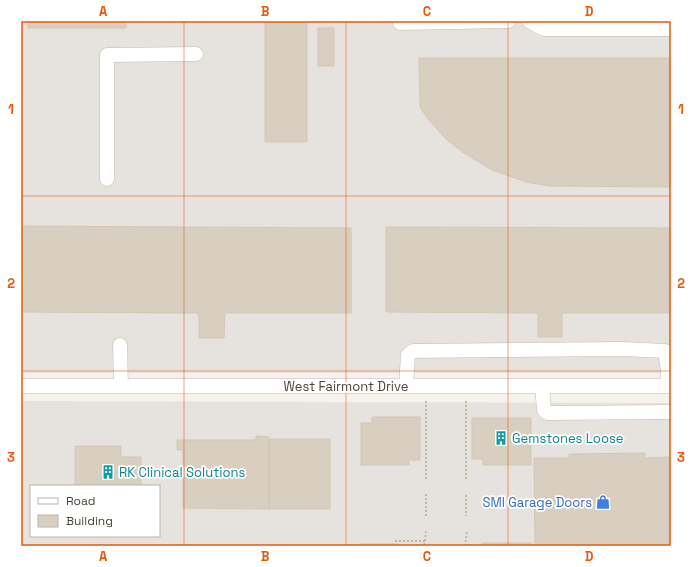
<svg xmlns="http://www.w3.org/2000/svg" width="692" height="567" font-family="'Space Grotesk',sans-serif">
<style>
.industrial{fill:#e6e2dd;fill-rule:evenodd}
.building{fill:#d8cfc1;stroke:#d3c7b4}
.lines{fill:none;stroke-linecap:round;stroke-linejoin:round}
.minor-casing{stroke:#c2bbae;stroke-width:15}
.path{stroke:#c4b79f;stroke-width:2;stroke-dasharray:2 2;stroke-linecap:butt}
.minor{stroke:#fff;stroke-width:14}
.grid{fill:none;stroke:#e8590c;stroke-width:1;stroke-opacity:0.55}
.labels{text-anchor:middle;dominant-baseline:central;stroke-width:3.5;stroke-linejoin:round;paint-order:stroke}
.street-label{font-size:13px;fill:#4b4439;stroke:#fff}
.culture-label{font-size:13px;fill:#0d838f;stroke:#fff;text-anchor:start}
.shop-label{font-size:13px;fill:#366cbe;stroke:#fff;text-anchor:end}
.neatline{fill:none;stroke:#e8590c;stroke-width:1.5}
.grid-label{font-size:13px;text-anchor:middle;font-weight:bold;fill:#e8590c}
</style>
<rect width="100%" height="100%" fill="#f6f3ec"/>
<path class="industrial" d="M21 21H671V373H21Z
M21 401 671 403V546H21ZM31 486H159V536H31Z"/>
<path class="building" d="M28 21H126V28H28Z
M265 23H307V142H265Z
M318 28H334V66H318Z
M419 58H671V187L550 186 526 182 492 170 464 153 446 139 428 119 420 107Z
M21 226 351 228V313H225L224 338H199V313L21 312Z
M386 227 671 228V313H562V337H538V313L386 312Z
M372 417H420V460H409V465H361V423H372Z
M472 418H531V465H483V459H472Z
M256 436 269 437V509L183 508V450H177V440H256Z
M269 439H330V509H269Z
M75 446H121V457H141V486H75Z
M645 453V458L671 457V546H535L534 458H569V454Z
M482 543H531V546H482Z
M360 544H398V546H360Z"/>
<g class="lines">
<defs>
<path id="minor" d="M529 21 544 29H671
M400 23 509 21
M107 179V55L196 54
M120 345 121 386
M21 386H671
M406 386 408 355 413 351 623 349 665 351 668 370V386
M542 386 544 410 547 413 671 412"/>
</defs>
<use href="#minor" class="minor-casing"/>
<path class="path" d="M426 401V480
M466 401V480
M466 495V516
M426 516V494
M395 541H425L424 546
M425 541 426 530
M465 546 467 531"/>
<use href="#minor" class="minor"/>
</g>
<path class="grid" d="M184 21V546M346 21V546M508 21V546M21 196H671M21 371H671"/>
<defs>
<symbol id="building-bare" viewBox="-9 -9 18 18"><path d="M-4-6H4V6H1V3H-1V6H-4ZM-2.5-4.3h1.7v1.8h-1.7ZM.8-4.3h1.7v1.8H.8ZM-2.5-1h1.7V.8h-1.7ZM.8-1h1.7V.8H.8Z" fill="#0f9aa8" stroke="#fff" stroke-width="2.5" paint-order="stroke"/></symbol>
<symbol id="shop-bare" viewBox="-9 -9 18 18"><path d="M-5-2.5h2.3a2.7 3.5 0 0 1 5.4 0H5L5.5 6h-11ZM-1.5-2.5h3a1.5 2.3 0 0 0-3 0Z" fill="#3f7fe0" stroke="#fff" stroke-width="2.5" paint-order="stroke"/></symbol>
</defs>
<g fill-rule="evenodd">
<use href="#building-bare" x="491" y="428" width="20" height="20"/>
<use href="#building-bare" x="98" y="462" width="20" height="20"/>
<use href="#shop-bare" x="593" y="492" width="20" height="20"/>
</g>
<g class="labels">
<g class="street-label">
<text x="346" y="386">West Fairmont Drive</text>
</g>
<g class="culture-label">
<text x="512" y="438">Gemstones Loose</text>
<text x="119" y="472">RK Clinical Solutions</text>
</g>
<g class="shop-label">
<text x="592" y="502">SMI Garage Doors</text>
</g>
</g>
<rect width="692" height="567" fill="none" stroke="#ffffff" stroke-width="44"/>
<rect x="30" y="485" width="130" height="52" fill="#ffffff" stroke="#b7b4b0"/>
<rect x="38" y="498" width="20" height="6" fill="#ffffff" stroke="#b7b4b0"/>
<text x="66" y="505" font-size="12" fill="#4b4439">Road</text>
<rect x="38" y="515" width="20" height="12" fill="#d8cfc1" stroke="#b7b4b0"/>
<text x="66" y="525" font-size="12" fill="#4b4439">Building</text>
<rect x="22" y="22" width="648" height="523" class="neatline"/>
<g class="grid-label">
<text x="103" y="16">A</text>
<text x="265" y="16">B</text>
<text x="427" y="16">C</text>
<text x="589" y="16">D</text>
<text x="11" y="114">1</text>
<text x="681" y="114">1</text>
<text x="11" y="288">2</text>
<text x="681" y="288">2</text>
<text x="11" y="462">3</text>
<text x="681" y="462">3</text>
<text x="103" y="561">A</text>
<text x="265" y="561">B</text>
<text x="427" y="561">C</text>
<text x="589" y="561">D</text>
</g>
</svg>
